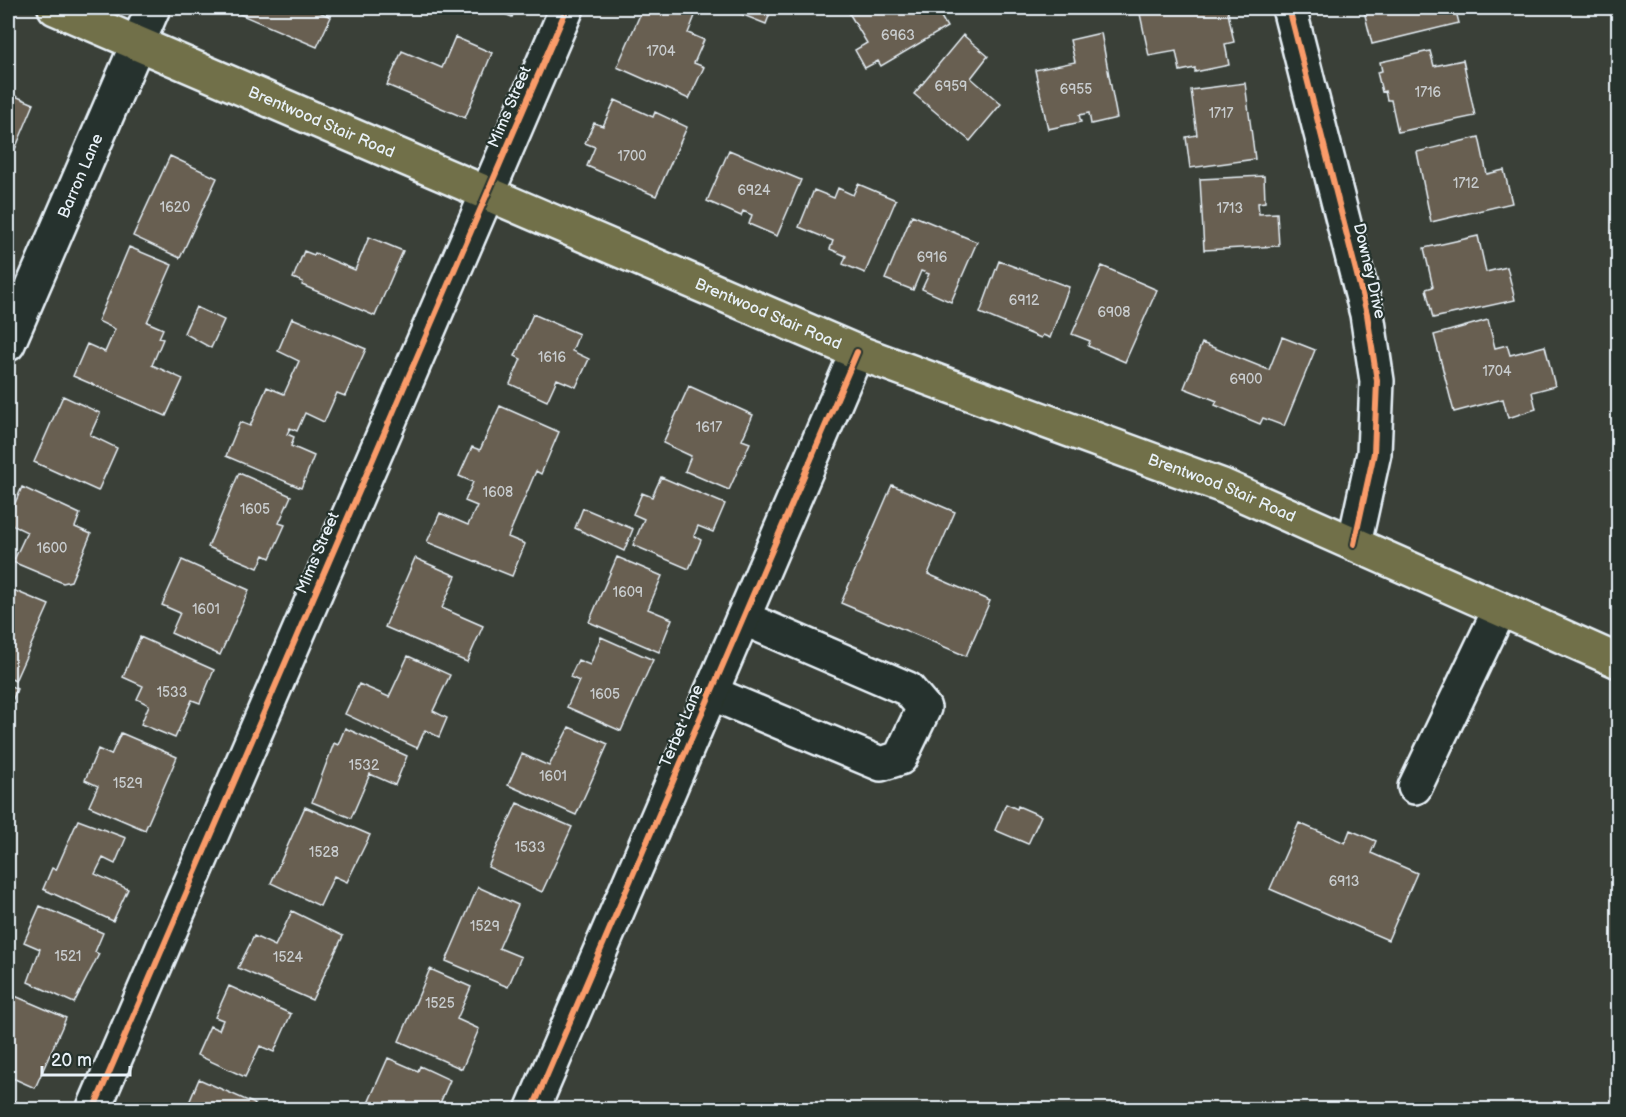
<svg xmlns="http://www.w3.org/2000/svg" width="1626" height="1117" font-family="'Balsamiq Sans',sans-serif">
<style>
.building{fill:#675e51;stroke:#e8f1f8;stroke-width:1.5}
.lines{fill:none;stroke-linecap:round;stroke-linejoin:round}
.minor-casing{stroke:#e8f1f8;stroke-width:38}
.major-casing{stroke:#e8f1f8;stroke-width:38}
.minor{stroke:#26332d;stroke-width:33}
.major{stroke:#71704a;stroke-width:33}
.cycleway-casing{stroke:#26332d;stroke-width:10}
.cycleway{stroke:#fa9b69;stroke-width:6}
.labels{text-anchor:middle;dominant-baseline:central;stroke-width:4.5;stroke-linejoin:round;paint-order:stroke}
.number-label{font-size:14px;fill:#c8ccce}
.street-label{font-size:16px;fill:#e8f1f8;stroke:#26332d}
</style>
<rect width="100%" height="100%" fill="#3a4038"/>
<filter id="ink" filterUnits="userSpaceOnUse"><feTurbulence type="fractalNoise" baseFrequency=".0167" numOctaves="2"/><feDisplacementMap in="SourceGraphic" scale="12" xChannelSelector="R" yChannelSelector="G"/><feConvolveMatrix kernelMatrix="1 2 1 2 8 2 1 2 1" color-interpolation-filters="sRGB"/></filter>
<g filter="url(#ink)">
<path class="building" d="M240 8H310L331 17 317 47 237 13Z
M490 8H516L512 17Z
M643 8H689L697 11 688 33 704 40 694 63 704 67 689 99 617 67Z
M735 8H772L766 24 733 11Z
M846 8H936L947 27 881 66 878 61 865 68 855 50 867 43Z
M1174 8H1227L1234 42 1225 44 1229 65 1195 72V68L1180 71 1176 51 1149 56 1140 14Z
M1378 8H1455L1459 23 1372 44 1364 11Z
M1101 33 1117 118 1091 124 1089 113 1079 115 1081 122 1048 129 1035 70 1075 62 1070 40Z
M963 35 988 56 971 78 1001 104 970 141 914 94Z
M455 37 492 53 465 118 387 85 402 51 442 68Z
M1430 51 1434 66 1463 60 1475 116 1398 132 1391 100H1387L1385 91 1382 92 1377 72 1382 71 1380 62Z
M1245 83 1255 159 1190 168 1186 137 1197 135 1191 90Z
M8 93 34 104 8 166Z
M615 100 653 117 655 112 687 127 656 196 587 166 595 147 585 143 594 123 603 126Z
M1479 137 1487 174 1504 170 1512 203 1431 222 1417 152Z
M729 150 801 180 777 236 749 224 752 215 743 211 741 216 707 201Z
M170 156 217 178 180 258 133 236Z
M1264 176 1265 202 1258 203 1259 214 1277 213 1279 246 1204 250 1200 179Z
M858 184 896 200 865 273 843 264 846 256 830 249 833 241 799 227 814 190 834 198 838 188 853 195Z
M912 215 977 242 951 302 922 289 929 274 921 271 913 290 885 279Z
M1478 236 1486 272 1507 267 1515 300 1433 318 1426 289 1433 287 1424 248Z
M369 237 403 251 375 316 302 285 303 282 293 278 304 251 314 255 315 253 355 270Z
M129 247 172 265 147 322 163 329 159 338 163 339 152 365 183 379 166 416 73 376 87 344 105 352 115 329 98 321Z
M999 261 1069 287 1050 338 1043 335 1041 338 980 313Z
M1102 266 1157 290 1125 362 1088 346 1090 341 1072 334Z
M196 307 224 320 211 348 184 333Z
M533 314 579 334 572 351 589 359 576 387 557 379 547 401 510 384 521 359 515 356Z
M292 318 366 349 345 396 337 393 324 422 305 413 297 431 290 428 287 434 294 437 291 446 314 456 301 488 226 456 240 422 250 426 267 387 284 394 299 361 278 351Z
M1488 320 1495 348 1507 345 1510 355 1545 346 1555 386 1532 392 1536 409 1508 418 1503 399 1454 412 1434 335Z
M1282 337 1315 350 1284 426 1263 418 1260 424 1215 405 1217 401 1184 388 1202 343 1269 370Z
M689 386 753 415 742 440 750 443 729 490 685 471 691 456 663 443Z
M63 396 100 413 90 435 117 448 98 491 34 462Z
M500 406 559 432 541 474 536 471 508 537 525 544 512 576 427 542 440 513 468 525 477 506 465 501 473 482 459 476 472 447 480 450Z
M239 473 291 496 279 523 285 525 270 558 264 555 258 568 208 547Z
M661 477 725 504 713 532 698 526 694 536 701 540 689 569 633 545 644 519 633 514 642 493 652 497Z
M892 485 955 512 928 574 990 601 966 656 841 603Z
M22 487 80 514 75 527 91 534 71 581 63 583 13 562 27 532 8 523V519Z
M583 508 633 529 624 551 575 528Z
M617 557 662 576 648 609 672 619 659 652 589 622Z
M415 558 456 576 442 608 483 626 467 662 385 627Z
M182 560 249 590 220 655 171 633 180 613 162 605Z
M8 588 49 605 15 681 8 677Z
M140 637 214 670 200 703 192 700 175 738 141 724 149 705 137 699 143 686 123 677Z
M601 637 653 660 621 731 567 707 579 681 570 677 578 660 590 665Z
M408 656 450 675 433 711 447 718 439 737 425 730 417 748 345 714 359 684 389 697Z
M8 685 17 689 8 711Z
M569 727 608 744 576 815 508 785 522 754 549 766Z
M345 728 407 756 395 785 370 774 351 818 312 802 334 743 338 745Z
M121 733 177 757 145 830 89 806 98 786 85 780 98 749 111 755Z
M517 803 572 827 542 892 488 867Z
M1006 804 1017 809 1018 806 1041 816 1028 844 995 830Z
M305 807 370 835 347 882 334 876 320 906 271 883Z
M78 820 126 838 115 864 103 858 95 874 128 889 113 921 43 889 52 868 56 870Z
M1299 823 1345 843 1350 830 1376 841 1371 853 1417 873 1388 940 1270 889Z
M478 887 518 905 499 948 521 957 508 987 446 961Z
M40 906 103 933 95 952 99 954 74 1003 28 982 40 949 24 942Z
M292 911 343 936 312 1000 238 968 254 936 275 946Z
M430 969 471 987 457 1019 479 1029 462 1069 399 1041Z
M229 986 291 1014 274 1052 260 1046 245 1077 197 1055 210 1026 219 1030 223 1020 215 1017Z
M8 993 66 1018 35 1088 8 1076Z
M388 1058 418 1071 420 1066 450 1080 437 1110 426 1107 425 1110H365Z
M199 1079 255 1104 252 1110H186Z
M8 1098 33 1109 32 1110H8Z"/>
<g class="lines">
<defs>
<g id="minor">
<path d="M1289 8 1367 314 1377 381 1374 453 1354 544"/>
<path id="s1" d="M8 344 153 8"/>
<path d="M711 693 881 764 900 758 924 708 908 689 743 618"/>
<path d="M1415 787 1500 609"/>
<path d="M93 1110 567 8"/>
<path d="M532 1110 857 352"/>
</g>
<g id="major">
<path id="s2" d="M55 8 857 352 1223 486 1618 661"/>
</g>
</defs>
<use href="#minor" class="minor-casing"/>
<use href="#major" class="major-casing"/>
<use href="#minor" class="minor"/>
<use href="#major" class="major"/>
<defs>
<path id="cycleway" d="M1289 8 1367 314 1377 381 1374 453 1354 544
M93 1110 567 8
M532 1110 857 352"/>
</defs>
<use href="#cycleway" class="cycleway-casing"/>
<use href="#cycleway" class="cycleway"/>
</g>
</g>
<g class="labels">
<g class="number-label">
<text x="898" y="35">6963</text>
<text x="661" y="51">1704</text>
<text x="951" y="86">6959</text>
<text x="1076" y="89">6955</text>
<text x="1428" y="92">1716</text>
<text x="1221" y="113">1717</text>
<text x="632" y="156">1700</text>
<text x="1466" y="183">1712</text>
<text x="754" y="190">6924</text>
<text x="175" y="207">1620</text>
<text x="1230" y="208">1713</text>
<text x="932" y="257">6916</text>
<text x="1024" y="300">6912</text>
<text x="1114" y="312">6908</text>
<text x="552" y="357">1616</text>
<text x="1497" y="371">1704</text>
<text x="1246" y="379">6900</text>
<text x="709" y="427">1617</text>
<text x="498" y="492">1608</text>
<text x="255" y="509">1605</text>
<text x="52" y="548">1600</text>
<text x="628" y="592">1609</text>
<text x="206" y="609">1601</text>
<text x="172" y="692">1533</text>
<text x="605" y="694">1605</text>
<text x="364" y="765">1532</text>
<text x="553" y="776">1601</text>
<text x="128" y="783">1529</text>
<text x="530" y="847">1533</text>
<text x="324" y="852">1528</text>
<text x="1344" y="881">6913</text>
<text x="485" y="926">1529</text>
<text x="68" y="956">1521</text>
<text x="288" y="957">1524</text>
<text x="440" y="1003">1525</text>
</g>
<g class="street-label">
<text transform="translate(510 107) rotate(-67)">Mims Street</text>
<text stroke="none"><textPath href="#s2" startOffset="290">Brentwood Stair Road</textPath></text>
<text stroke="none"><textPath href="#s1" startOffset="183">Barron Lane</textPath></text>
<text transform="translate(1369 271) rotate(77)">Downey Drive</text>
<text stroke="none"><textPath href="#s2" startOffset="776">Brentwood Stair Road</textPath></text>
<text stroke="none"><textPath href="#s2" startOffset="1262">Brentwood Stair Road</textPath></text>
<text transform="translate(318 553) rotate(-67)">Mims Street</text>
<text transform="translate(682 726) rotate(-67)">Terbet Lane</text>
</g>
</g>
<rect width="1626" height="1117" fill="none" stroke="#26332d" stroke-width="30"/>
<rect x="15" y="15" width="1596" height="1087" fill="none" stroke="#e8f1f8" stroke-width="2" filter="url(#ink)"/>
<path d="M42 1066v9h88v-9" fill="none" stroke="#e8f1f8" stroke-width="3"/>
<text x="51" y="1066" font-size="18" fill="#e8f1f8" stroke="#26332d" stroke-width="4.5" paint-order="stroke">20 m</text>
</svg>
